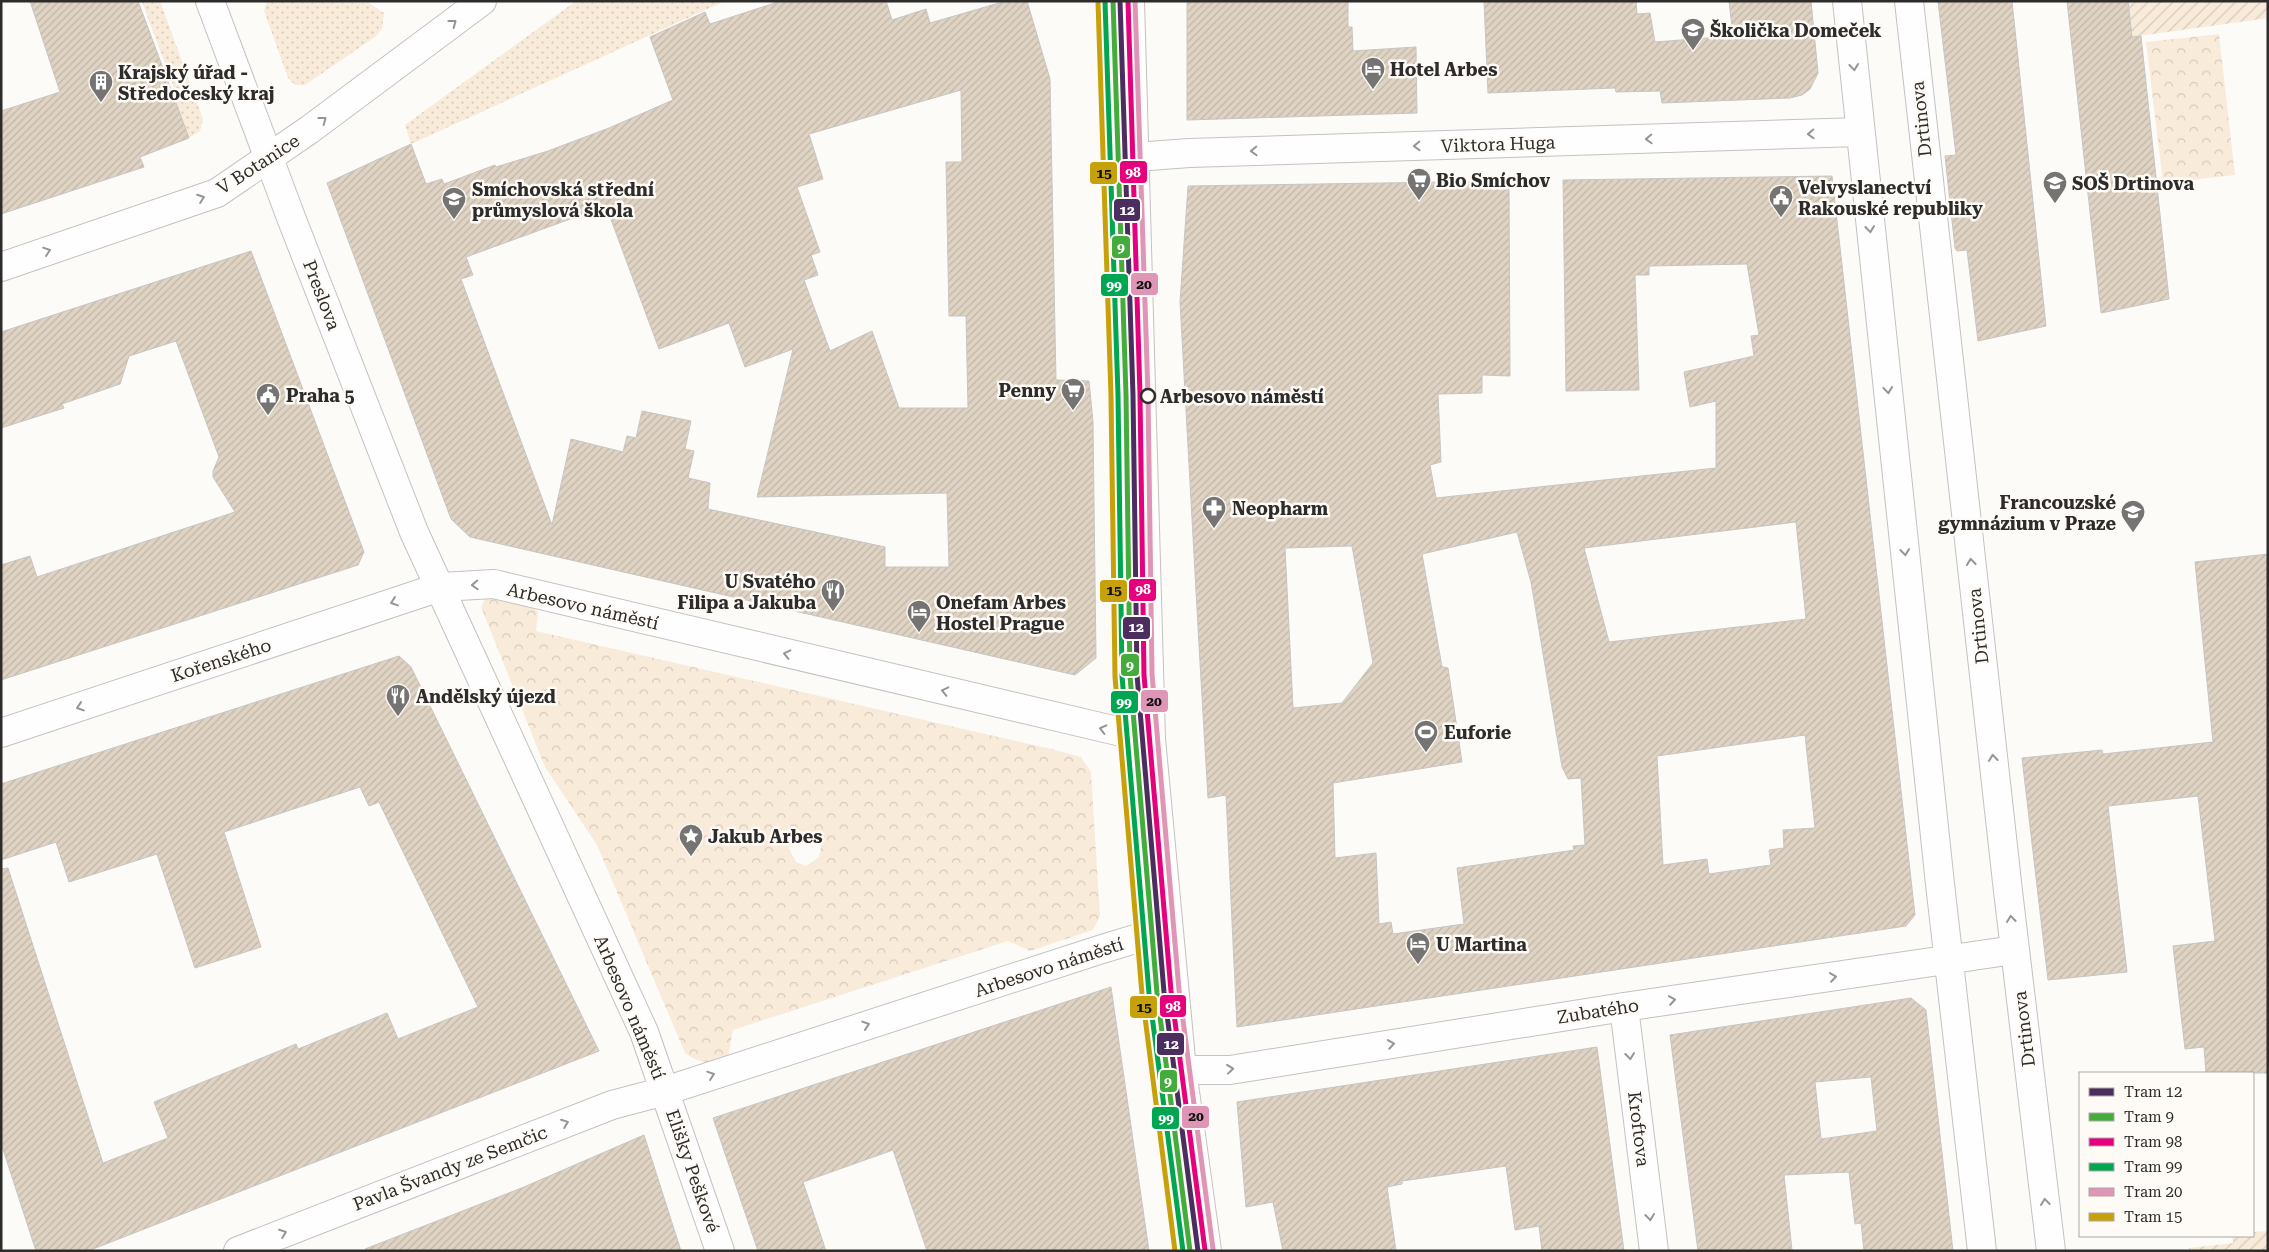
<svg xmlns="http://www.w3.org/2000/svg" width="2269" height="1252" font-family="'Roboto Serif',serif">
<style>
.grass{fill:url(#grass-dots)}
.forest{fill:url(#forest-crowns);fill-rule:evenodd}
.garden{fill:url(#garden-furrows)}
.building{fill:url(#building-hatch);stroke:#c7c5c3;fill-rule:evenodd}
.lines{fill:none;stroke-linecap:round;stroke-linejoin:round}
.minor-casing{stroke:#c3c2c0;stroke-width:30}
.tertiary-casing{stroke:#c3c2c0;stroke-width:30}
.secondary-casing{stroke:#c3c2c0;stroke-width:30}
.minor{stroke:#fffefe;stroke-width:28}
.tertiary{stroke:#fffefe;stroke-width:28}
.secondary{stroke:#fffefe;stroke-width:28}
.tram-1-casing{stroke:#fefbf7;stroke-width:9}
.tram-2-casing{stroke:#fefbf7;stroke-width:9}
.tram-3-casing{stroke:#fefbf7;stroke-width:9}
.tram-4-casing{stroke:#fefbf7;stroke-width:9}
.tram-5-casing{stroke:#fefbf7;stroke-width:9}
.tram-6-casing{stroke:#fefbf7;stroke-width:9}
.tram-1{stroke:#4c2d5f;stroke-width:5}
.tram-2{stroke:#43ac3c;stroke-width:5}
.tram-3{stroke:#e5007d;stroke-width:5}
.tram-4{stroke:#00a651;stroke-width:5}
.tram-5{stroke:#de95b6;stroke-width:5}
.tram-6{stroke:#c6a10b;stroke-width:5}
.oneway{stroke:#969594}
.stop-dot{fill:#fefbf7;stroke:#2e2c2b;stroke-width:2.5}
.labels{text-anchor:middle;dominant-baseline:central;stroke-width:5;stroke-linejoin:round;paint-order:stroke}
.poi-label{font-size:18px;font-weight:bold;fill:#2e2c2b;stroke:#fefbf7;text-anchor:start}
.street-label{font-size:18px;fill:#2e2c2b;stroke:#fefbf7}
.stop-label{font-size:18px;font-weight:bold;fill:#2e2c2b;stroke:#fefbf7;text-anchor:start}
.line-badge{stroke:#fefbf7;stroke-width:2}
.badge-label{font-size:14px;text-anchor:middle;font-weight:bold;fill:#fff}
.pale-badge-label{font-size:14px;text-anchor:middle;font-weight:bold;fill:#111}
</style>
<defs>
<pattern id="grass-dots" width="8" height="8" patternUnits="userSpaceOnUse" patternTransform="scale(1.25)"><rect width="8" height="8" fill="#f9ebda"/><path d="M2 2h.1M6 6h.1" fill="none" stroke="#d6cabb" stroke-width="1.8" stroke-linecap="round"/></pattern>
<pattern id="forest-crowns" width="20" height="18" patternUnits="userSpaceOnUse" patternTransform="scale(1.25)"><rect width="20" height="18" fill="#f9ebda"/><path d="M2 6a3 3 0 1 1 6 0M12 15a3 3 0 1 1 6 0" fill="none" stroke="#d6cabb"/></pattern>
<pattern id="garden-furrows" width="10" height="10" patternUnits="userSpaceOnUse" patternTransform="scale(1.25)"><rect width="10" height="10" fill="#f9ebda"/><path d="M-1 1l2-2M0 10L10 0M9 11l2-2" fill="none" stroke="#d6cabb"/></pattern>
<pattern id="building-hatch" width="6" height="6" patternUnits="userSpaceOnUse" patternTransform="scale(1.25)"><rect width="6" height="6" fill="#dfd3c3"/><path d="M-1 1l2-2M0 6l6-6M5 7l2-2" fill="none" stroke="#c0b5a8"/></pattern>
</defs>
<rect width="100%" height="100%" fill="#fdfbf8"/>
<path class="grass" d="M138 1H160L203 119 200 131 189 138 173 95 176 93 142 2Z
M267 1 369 3 384 13 382 29 375 37 305 85H295L288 78 264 11Z
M576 1H725L411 144 405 125Z"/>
<path class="forest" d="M2219 34 2235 175 2163 183 2146 42Z
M490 596 531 605 538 612 536 631 1051 749 1081 757 1091 772 1100 916 1093 930 1030 951 1008 941 733 1030 728 1058C708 1063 702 1065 685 1053L597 845 545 767 481 607 485 599ZM802 833 817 838 821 847 819 857 806 866 796 862 789 849 793 839Z"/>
<path class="garden" d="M2128 1H2268V18L2132 37Z
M2268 1231V1251H2189V1248L2233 1243 2232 1236H2253V1232Z"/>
<path class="building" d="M30 1H138L189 138 140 157 144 167 1 214V111L60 92Z
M781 1H886L892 20 926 9 930 23 1006 1H1027L1050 79 1056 380 1089 381 1093 422 1096 658 1075 675 470 537 451 519 327 183 411 144 426 184 442 179 444 184 495 165 496 167 548 151 609 128 673 100 650 37 705 12 710 24ZM961 90 962 162H946L949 316H966L968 408H899L872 331 830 351 804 280 818 275 811 255 820 252 797 187 823 179 809 134ZM606 206 659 349 729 323 745 367 793 349 757 497 947 493 949 567H885V547L708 509 710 483 688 478 694 451 685 449 691 421 642 411 636 438 627 436 623 452 571 439 552 525 461 279 473 275 466 257Z
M1187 1H1348V27H1352L1353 51 1416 47 1417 113 1187 120Z
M1484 1H1636L1637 14 1650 13 1655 42 1733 36 1729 1H1811L1818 73 1810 89 1802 95 1790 98 1662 103 1660 91 1616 92 1615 88 1488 93Z
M1938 1H2012L2046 326 1978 341 1967 250 1957 251 1955 248 1945 156 1956 155Z
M2067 1H2128L2132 37 2141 36 2169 299 2101 313Z
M1832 176 1915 915 1906 926 1237 1027 1226 795 1208 798 1200 663 1180 302 1188 186 1509 181 1510 376 1482 375V393L1438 394 1441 462 1430 465 1436 498 1716 468V401L1690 407 1684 372 1754 356 1751 336 1759 335 1747 264 1649 266V275H1635L1639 390 1566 391 1563 180ZM1796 522 1806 619 1609 642 1584 548ZM1517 532 1531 582 1562 767 1568 779 1581 778 1585 845 1573 846 1574 850 1457 868 1464 924 1393 934 1391 922 1379 924 1376 853 1335 858 1333 783 1462 762 1448 668 1442 667 1422 554ZM1352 546 1373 663 1342 703 1293 708 1285 548ZM1805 735 1815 828 1783 830 1784 848 1769 850 1771 865 1709 874 1707 859 1663 865 1657 756Z
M251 251 364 552 358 565 1 680V565L30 556 37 577 235 512 213 477V471L219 457 176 341 129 356 120 384 62 404 64 408 1 428V332Z
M2268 554V1073H2206L2204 1047 2185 1049 2173 946 2215 941 2198 796 2108 806 2127 972 2048 980 2022 758 2102 750 2103 754 2213 742 2195 562Z
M399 656 411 667 599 1051 88 1251H36L1 1143V869L8 868 103 1163 168 1138 154 1102 296 1044 298 1049 387 1013 398 1039 478 1007 379 802 369 806 360 787 224 832 261 947 195 968 157 854 69 882 56 842 1 860V784Z
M1111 987 1149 1251H927L893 1150 803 1182 826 1251H758L713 1118Z
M1911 998 1926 1010 1953 1251H1864L1861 1223 1855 1224 1849 1172 1784 1175 1792 1250 1698 1251 1670 1035ZM1871 1077 1877 1131 1821 1139 1815 1082Z
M1597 1047 1624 1251H1542L1539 1226 1515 1230 1506 1166 1402 1181V1184L1387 1187 1396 1251H1283L1273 1202 1246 1207 1237 1102Z
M644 1135 681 1251H365V1249L524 1187Z"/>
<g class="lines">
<defs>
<path id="minor" d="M1130 1 1151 739 1182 1070 1207 1251
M1847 1 1940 884 1982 1251
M1909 1 2008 891 2051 1251
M1136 157 1189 153 1860 132
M1 733 440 587 494 584 1151 739
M1624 1007 1654 1251
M1182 1070H1230L1624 1007 2014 950
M238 1251 612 1105 665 1091 1099 950 1158 932 1167 931"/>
<path id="tertiary" d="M210 1 292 220 414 532 644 1032 720 1251"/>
<path id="secondary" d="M1 267 217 193 309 130 482 1"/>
</defs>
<use href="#minor" class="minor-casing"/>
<use href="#tertiary" class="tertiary-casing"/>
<use href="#secondary" class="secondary-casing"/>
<use href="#minor" class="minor"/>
<use href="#tertiary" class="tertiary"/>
<use href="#secondary" class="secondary"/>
<defs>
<path id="tram-1" d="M1120 1 1133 395 1137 675 1164 992 1198 1251"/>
<path id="tram-2" d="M1113 1 1126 395 1130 676 1157 993 1190 1251"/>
<path id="tram-3" d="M1128 1 1140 395 1144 675 1171 991 1205 1250"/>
<path id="tram-4" d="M1105 1 1118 395 1122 676 1149 993 1183 1251"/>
<path id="tram-5" d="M1135 1 1148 395 1152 674 1179 990 1213 1249"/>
<path id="tram-6" d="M1098 2 1111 396 1115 677 1142 994 1175 1251"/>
</defs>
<use href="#tram-1" class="tram-1-casing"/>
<use href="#tram-2" class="tram-2-casing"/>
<use href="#tram-3" class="tram-3-casing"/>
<use href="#tram-4" class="tram-4-casing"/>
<use href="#tram-5" class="tram-5-casing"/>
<use href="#tram-6" class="tram-6-casing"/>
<use href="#tram-1" class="tram-1"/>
<use href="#tram-2" class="tram-2"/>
<use href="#tram-3" class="tram-3"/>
<use href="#tram-4" class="tram-4"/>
<use href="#tram-5" class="tram-5"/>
<use href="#tram-6" class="tram-6"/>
</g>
<defs><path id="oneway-chevron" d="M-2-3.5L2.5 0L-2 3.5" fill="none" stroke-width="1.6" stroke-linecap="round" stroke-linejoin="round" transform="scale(1.25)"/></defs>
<g class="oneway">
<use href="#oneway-chevron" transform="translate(453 23) rotate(-37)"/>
<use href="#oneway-chevron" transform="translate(1854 67) rotate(84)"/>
<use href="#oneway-chevron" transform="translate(323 120) rotate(-37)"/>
<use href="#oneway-chevron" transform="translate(1811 134) rotate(178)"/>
<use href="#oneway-chevron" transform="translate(1649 139) rotate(178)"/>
<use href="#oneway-chevron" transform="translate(1417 146) rotate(178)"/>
<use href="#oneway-chevron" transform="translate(1254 151) rotate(178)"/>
<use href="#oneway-chevron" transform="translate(201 198) rotate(-20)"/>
<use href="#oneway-chevron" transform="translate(1870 229) rotate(84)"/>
<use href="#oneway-chevron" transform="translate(47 251) rotate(-19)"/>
<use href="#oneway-chevron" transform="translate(1888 390) rotate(84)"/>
<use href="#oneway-chevron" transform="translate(1905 552) rotate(84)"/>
<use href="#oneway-chevron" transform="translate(1971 562) rotate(-96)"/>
<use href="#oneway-chevron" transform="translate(475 585) rotate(178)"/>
<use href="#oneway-chevron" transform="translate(394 602) rotate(161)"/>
<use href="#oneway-chevron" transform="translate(787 654) rotate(-167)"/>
<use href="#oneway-chevron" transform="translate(945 691) rotate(-167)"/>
<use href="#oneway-chevron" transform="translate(80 707) rotate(162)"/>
<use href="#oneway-chevron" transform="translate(1103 729) rotate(-166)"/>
<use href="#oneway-chevron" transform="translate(1993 758) rotate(-96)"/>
<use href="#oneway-chevron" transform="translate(2011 919) rotate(-97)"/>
<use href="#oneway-chevron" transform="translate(1833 977) rotate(-8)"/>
<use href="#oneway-chevron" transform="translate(1672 1000) rotate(-8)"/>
<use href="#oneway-chevron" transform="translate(866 1025) rotate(-18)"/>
<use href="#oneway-chevron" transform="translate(1391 1044) rotate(-9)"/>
<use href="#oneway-chevron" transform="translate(1630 1056) rotate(83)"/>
<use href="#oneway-chevron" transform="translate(1230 1069) rotate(-6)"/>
<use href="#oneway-chevron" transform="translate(711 1075) rotate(-19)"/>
<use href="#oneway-chevron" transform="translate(565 1123) rotate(-21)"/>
<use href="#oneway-chevron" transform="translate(2045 1202) rotate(-97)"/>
<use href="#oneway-chevron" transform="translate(1650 1217) rotate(83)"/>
<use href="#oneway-chevron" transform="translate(283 1233) rotate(-21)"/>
</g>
<defs>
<symbol id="school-pin" viewBox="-11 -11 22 30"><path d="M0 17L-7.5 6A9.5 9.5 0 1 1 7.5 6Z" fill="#767473" stroke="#fefbf7"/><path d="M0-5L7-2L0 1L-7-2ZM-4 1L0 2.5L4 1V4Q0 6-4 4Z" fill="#fff"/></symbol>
<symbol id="hotel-pin" viewBox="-11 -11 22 30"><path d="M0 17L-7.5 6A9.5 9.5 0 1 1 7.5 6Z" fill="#767473" stroke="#fefbf7"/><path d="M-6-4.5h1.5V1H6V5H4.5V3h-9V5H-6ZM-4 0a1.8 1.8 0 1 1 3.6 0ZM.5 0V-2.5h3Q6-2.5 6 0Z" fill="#fff"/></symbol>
<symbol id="building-pin" viewBox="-11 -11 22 30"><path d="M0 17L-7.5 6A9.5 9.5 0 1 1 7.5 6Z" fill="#767473" stroke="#fefbf7"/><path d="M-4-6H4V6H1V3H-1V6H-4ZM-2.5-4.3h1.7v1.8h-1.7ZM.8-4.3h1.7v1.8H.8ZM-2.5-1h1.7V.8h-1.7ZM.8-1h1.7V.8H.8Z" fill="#fff"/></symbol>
<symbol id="supermarket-pin" viewBox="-11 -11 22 30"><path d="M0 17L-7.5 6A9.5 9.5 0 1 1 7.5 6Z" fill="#767473" stroke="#fefbf7"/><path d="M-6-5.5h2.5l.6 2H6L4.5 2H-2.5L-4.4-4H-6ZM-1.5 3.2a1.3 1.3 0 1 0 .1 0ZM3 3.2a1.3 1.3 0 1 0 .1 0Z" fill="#fff"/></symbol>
<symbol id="university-pin" viewBox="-11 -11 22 30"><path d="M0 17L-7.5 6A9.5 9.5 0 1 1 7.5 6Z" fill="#767473" stroke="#fefbf7"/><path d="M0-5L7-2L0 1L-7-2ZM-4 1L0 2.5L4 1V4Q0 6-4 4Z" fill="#fff"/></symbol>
<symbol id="civic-pin" viewBox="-11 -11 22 30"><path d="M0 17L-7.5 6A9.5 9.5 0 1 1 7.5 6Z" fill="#767473" stroke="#fefbf7"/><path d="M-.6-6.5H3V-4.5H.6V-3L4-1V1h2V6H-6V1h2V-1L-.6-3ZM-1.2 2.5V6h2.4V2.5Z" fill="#fff"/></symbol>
<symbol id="pharmacy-pin" viewBox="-11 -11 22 30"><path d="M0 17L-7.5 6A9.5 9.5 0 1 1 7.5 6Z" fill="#767473" stroke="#fefbf7"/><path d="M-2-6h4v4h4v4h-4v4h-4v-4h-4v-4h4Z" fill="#fff"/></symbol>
<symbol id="restaurant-pin" viewBox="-11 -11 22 30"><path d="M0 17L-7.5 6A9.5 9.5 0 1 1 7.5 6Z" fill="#767473" stroke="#fefbf7"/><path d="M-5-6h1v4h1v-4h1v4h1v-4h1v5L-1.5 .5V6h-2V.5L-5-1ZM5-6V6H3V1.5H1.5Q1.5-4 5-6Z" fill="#fff"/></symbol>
<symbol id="stadium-pin" viewBox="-11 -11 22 30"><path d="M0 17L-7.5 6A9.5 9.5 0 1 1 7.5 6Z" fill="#767473" stroke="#fefbf7"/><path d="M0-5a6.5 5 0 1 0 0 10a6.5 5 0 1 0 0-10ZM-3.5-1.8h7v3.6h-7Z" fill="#fff"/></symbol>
<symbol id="sight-pin" viewBox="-11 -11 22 30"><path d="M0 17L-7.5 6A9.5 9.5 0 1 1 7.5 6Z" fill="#767473" stroke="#fefbf7"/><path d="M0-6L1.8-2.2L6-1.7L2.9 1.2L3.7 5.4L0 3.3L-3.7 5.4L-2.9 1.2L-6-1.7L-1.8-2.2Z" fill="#fff"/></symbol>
</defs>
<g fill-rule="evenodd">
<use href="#school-pin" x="1679" y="16" width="28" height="38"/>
<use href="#hotel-pin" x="1359" y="55" width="28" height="38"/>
<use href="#building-pin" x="87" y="68" width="28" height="38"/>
<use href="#supermarket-pin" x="1405" y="166" width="28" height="38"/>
<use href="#university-pin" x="2041" y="169" width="28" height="38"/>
<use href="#civic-pin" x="1767" y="183" width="28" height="38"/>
<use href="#school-pin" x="440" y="185" width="28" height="38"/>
<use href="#supermarket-pin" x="1059" y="376" width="28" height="38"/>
<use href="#civic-pin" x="254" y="381" width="28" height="38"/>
<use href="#pharmacy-pin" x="1200" y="494" width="28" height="38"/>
<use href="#school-pin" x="2119" y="498" width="28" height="38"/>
<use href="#restaurant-pin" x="819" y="577" width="28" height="38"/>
<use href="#hotel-pin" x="905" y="598" width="28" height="38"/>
<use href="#restaurant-pin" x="384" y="682" width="28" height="38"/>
<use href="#stadium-pin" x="1412" y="718" width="28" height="38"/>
<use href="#sight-pin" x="677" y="822" width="28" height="38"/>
<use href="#hotel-pin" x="1404" y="930" width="28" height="38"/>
</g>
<circle class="stop-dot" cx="1148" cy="396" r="7"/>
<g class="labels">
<g class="poi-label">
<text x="1710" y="30">Školička Domeček</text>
<text x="1390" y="69">Hotel Arbes</text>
<text x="118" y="72">Krajský úřad -<tspan x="118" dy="21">Středočeský kraj</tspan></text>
<text x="1436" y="180">Bio Smíchov</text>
<text x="2072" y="183">SOŠ Drtinova</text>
<text x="1798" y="187">Velvyslanectví<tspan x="1798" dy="21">Rakouské republiky</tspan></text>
<text x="472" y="189">Smíchovská střední<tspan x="472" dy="21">průmyslová škola</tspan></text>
<text x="1056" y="390" text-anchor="end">Penny</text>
<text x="286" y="395">Praha 5</text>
<text x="2116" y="502" text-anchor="end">Francouzské<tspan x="2116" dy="21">gymnázium v Praze</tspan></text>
<text x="1232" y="508">Neopharm</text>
<text x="816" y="581" text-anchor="end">U Svatého<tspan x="816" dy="21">Filipa a Jakuba</tspan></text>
<text x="936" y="602">Onefam Arbes<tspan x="936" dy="21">Hostel Prague</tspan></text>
<text x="416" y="696">Andělský újezd</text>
<text x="1444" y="732">Euforie</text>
<text x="708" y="836">Jakub Arbes</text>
<text x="1436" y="944">U Martina</text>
</g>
<g class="street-label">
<text transform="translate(1921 119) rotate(-96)">Drtinova</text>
<text transform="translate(1498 144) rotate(-2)">Viktora Huga</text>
<text transform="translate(258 164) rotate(-33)">V Botanice</text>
<text transform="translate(322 295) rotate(69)">Preslova</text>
<text transform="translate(583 606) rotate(13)">Arbesovo náměstí</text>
<text transform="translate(1978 626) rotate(-96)">Drtinova</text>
<text transform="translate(221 660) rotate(-18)">Kořenského</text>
<text transform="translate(1049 967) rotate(-18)">Arbesovo náměstí</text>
<text transform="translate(630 1007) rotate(67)">Arbesovo náměstí</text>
<text transform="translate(1598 1011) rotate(-9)">Zubatého</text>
<text transform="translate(2024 1029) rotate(-97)">Drtinova</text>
<text transform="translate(1639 1129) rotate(83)">Kroftova</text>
<text transform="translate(450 1168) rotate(-21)">Pavla Švandy ze Semčic</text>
<text transform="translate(693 1171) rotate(71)">Elišky Peškové</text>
</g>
<g class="stop-label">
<text x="1160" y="396">Arbesovo náměstí</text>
</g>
</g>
<g class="line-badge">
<rect x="1119" y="160" width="29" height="24" rx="5" fill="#e5007d"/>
<rect x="1089" y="161" width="29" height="24" rx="5" fill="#c6a10b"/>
<rect x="1113" y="198" width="28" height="24" rx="5" fill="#4c2d5f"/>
<rect x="1111" y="235" width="20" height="24" rx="5" fill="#43ac3c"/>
<rect x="1130" y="272" width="29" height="24" rx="5" fill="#de95b6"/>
<rect x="1100" y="273" width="29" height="24" rx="5" fill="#00a651"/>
<rect x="1128" y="578" width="29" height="24" rx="5" fill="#e5007d"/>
<rect x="1099" y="579" width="29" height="24" rx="5" fill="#c6a10b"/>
<rect x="1122" y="616" width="29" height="24" rx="5" fill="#4c2d5f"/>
<rect x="1120" y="653" width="20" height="24" rx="5" fill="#43ac3c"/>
<rect x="1140" y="689" width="29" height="24" rx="5" fill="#de95b6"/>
<rect x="1110" y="690" width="29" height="24" rx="5" fill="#00a651"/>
<rect x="1159" y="994" width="28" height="24" rx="5" fill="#e5007d"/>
<rect x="1129" y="995" width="29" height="24" rx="5" fill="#c6a10b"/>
<rect x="1156" y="1032" width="29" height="24" rx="5" fill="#4c2d5f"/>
<rect x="1159" y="1069" width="19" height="24" rx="5" fill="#43ac3c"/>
<rect x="1181" y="1105" width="29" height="24" rx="5" fill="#de95b6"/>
<rect x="1151" y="1106" width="29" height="24" rx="5" fill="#00a651"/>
</g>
<g class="badge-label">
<text x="1133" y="177">98</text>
<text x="1127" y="215">12</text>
<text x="1121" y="252">9</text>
<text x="1114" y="290">99</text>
<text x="1143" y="594">98</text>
<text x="1136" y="632">12</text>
<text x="1130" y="670">9</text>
<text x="1124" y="707">99</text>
<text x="1173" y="1011">98</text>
<text x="1171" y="1049">12</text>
<text x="1168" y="1086">9</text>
<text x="1166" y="1123">99</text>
</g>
<g class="pale-badge-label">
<text x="1104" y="178">15</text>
<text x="1144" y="289">20</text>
<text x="1114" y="595">15</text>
<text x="1154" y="706">20</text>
<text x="1144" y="1012">15</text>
<text x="1196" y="1121">20</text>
</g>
<rect width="2269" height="1252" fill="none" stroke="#2e2c2b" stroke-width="5"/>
<rect x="2079" y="1072" width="175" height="165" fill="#fefbf7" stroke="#aba8a5"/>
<rect x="2089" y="1088" width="25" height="8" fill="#4c2d5f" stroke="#aba8a5"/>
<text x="2124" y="1097" font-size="15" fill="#2e2c2b">Tram 12</text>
<rect x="2089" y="1113" width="25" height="8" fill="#43ac3c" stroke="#aba8a5"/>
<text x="2124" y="1122" font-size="15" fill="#2e2c2b">Tram 9</text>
<rect x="2089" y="1138" width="25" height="8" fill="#e5007d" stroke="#aba8a5"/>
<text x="2124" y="1147" font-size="15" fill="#2e2c2b">Tram 98</text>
<rect x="2089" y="1163" width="25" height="8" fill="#00a651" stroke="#aba8a5"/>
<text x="2124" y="1172" font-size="15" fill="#2e2c2b">Tram 99</text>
<rect x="2089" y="1188" width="25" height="8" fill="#de95b6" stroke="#aba8a5"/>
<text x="2124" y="1197" font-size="15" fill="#2e2c2b">Tram 20</text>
<rect x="2089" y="1213" width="25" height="8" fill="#c6a10b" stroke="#aba8a5"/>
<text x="2124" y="1222" font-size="15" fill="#2e2c2b">Tram 15</text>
</svg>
